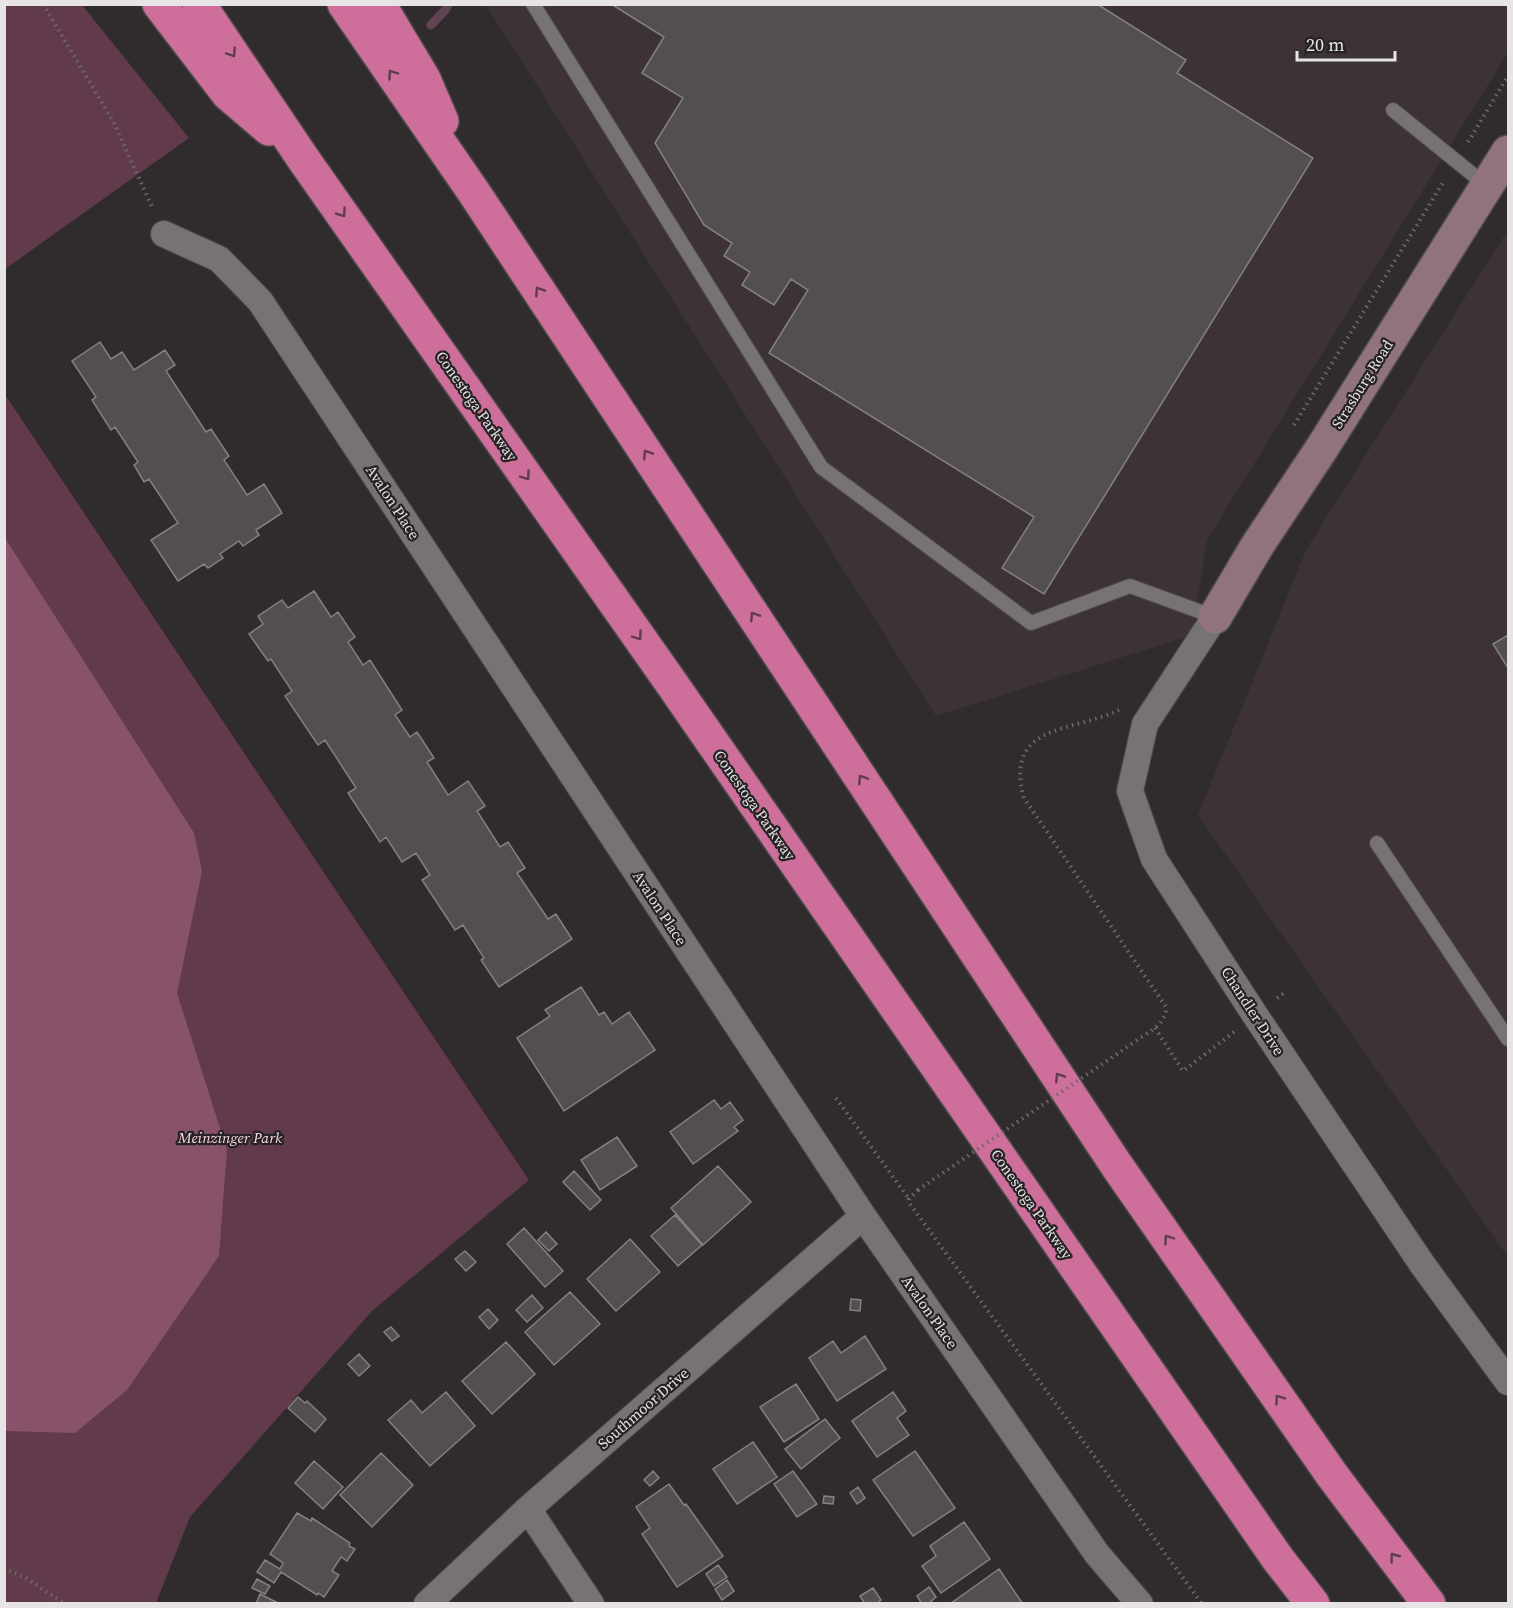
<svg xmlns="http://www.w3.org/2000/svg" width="1513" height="1608" font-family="'Source Serif 4',serif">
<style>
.built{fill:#3d3337}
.green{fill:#613b4b}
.forest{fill:#87526a}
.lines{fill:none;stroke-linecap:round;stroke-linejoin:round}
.stream{stroke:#614453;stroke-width:9}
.building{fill:#534f50;stroke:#848081;stroke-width:1.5}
.lane-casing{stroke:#4e4a4c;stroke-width:16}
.street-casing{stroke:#4e4a4c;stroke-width:28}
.secondary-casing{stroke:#4e4a4c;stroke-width:36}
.highway-casing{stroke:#4e4a4c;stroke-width:36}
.path{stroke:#6d6a6b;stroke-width:4;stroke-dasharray:1.5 4.5;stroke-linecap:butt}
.lane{stroke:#777374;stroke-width:14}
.street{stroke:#777374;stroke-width:26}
.secondary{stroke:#91727f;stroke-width:33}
.highway{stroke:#cd6f9a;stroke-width:33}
.path-bridge{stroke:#6d6a6b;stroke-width:4;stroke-dasharray:1.5 4.5;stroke-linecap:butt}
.oneway{stroke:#603d4d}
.labels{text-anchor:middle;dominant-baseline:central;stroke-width:4.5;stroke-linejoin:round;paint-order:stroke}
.street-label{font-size:15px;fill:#e6e4e5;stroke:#262224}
.park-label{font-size:15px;font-style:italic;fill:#fbd8e6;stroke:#262224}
</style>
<rect width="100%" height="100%" fill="#302c2d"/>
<path class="built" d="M1508 4V52L1207 540 1192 635 936 716 486 5Z
M1508 230V1257L1198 815 1307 548Z"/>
<path class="green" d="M5 4 82 5 189 138 5 269Z
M4 393 529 1180 372 1311 190 1517 156 1603H5Z"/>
<path class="forest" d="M5 538 194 833 202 871 177 993 227 1150 219 1256 127 1390 75 1433 5 1431Z"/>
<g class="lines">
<path class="stream" d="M431 25 446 9 448 4"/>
</g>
<path class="building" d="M611 4H1097L1186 60 1177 73 1313 158 1044 594 1002 568 1034 517 769 353 808 290 791 279 774 305 742 285 750 272 724 256 732 243 704 225 655 143 683 98 642 73 664 37Z
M100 342 111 359 122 352 134 370 165 350 175 365 166 371 206 432 211 429 229 456 224 460 247 495 264 484 282 513 256 530 259 535 243 546 239 541 220 554 223 558 208 568 204 564 178 581 151 540 178 523 149 479 144 482 134 465 138 462 115 427 111 430 92 400 96 397 72 361Z
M314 591 331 617 338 612 355 637 348 642 363 665 370 660 402 710 395 715 410 737 417 732 434 758 427 762 448 795 468 781 485 806 477 811 500 847 508 842 525 868 517 873 548 919 556 914 572 939 499 987 481 960 484 958 463 925 455 930 422 880 430 875 416 853 402 862 386 837 380 842 348 793 356 788 325 740 318 745 285 696 292 691 271 659 268 661 249 634 263 624 258 616 282 600 288 608Z
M1508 635V668L1493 644Z
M581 987 599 1015 604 1012 612 1024 629 1012 655 1050 564 1111 517 1038 550 1016 545 1010Z
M714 1100 721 1109 730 1102 743 1120 734 1127 738 1131 693 1164 670 1132Z
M617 1137 637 1166 600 1190 581 1160Z
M718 1166 751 1202 703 1245 671 1208Z
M574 1171 601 1200 590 1210 563 1182Z
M675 1215 702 1245 678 1266 651 1236Z
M524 1228 563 1271 545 1287 507 1244Z
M546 1232 557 1244 549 1251 538 1240Z
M630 1239 660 1272 616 1311 587 1279Z
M465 1251 476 1262 466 1271 455 1259Z
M570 1292 600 1324 554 1365 525 1332Z
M532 1295 543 1308 527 1322 516 1310Z
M851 1299 861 1300 860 1311 850 1310Z
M488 1309 498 1320 489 1329 479 1317Z
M391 1327 399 1336 392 1341 384 1332Z
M865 1336 886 1369 837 1401 809 1358 833 1341 841 1353Z
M506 1342 535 1374 492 1414 462 1381Z
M359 1354 370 1366 359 1376 348 1364Z
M796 1384 819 1419 784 1442 760 1407Z
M446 1392 475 1426 430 1466 388 1420 411 1400 422 1413Z
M893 1392 906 1411 897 1418 909 1435 877 1457 852 1421Z
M298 1397 305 1403 307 1401 326 1419 315 1432 288 1408Z
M825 1419 840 1438 801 1469 785 1449Z
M753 1442 777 1477 737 1504 713 1469Z
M915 1451 955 1508 913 1536 873 1480Z
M381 1453 413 1485 372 1527 340 1495Z
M314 1461 343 1487 323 1509 295 1483Z
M653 1471 659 1478 650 1486 644 1480Z
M793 1471 817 1504 797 1517 774 1484Z
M669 1484 684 1505 686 1504 723 1556 677 1587 642 1534 650 1528 636 1507Z
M858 1487 865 1498 857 1504 850 1493Z
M824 1496 834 1497 833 1504 823 1503Z
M297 1513 311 1521 312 1518 350 1543 349 1546 355 1549 347 1561 341 1557 332 1571 339 1575 324 1597 318 1593 317 1595 281 1572 274 1583 257 1572 265 1560 280 1569 283 1563 270 1554Z
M964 1522 990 1559 941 1593 922 1566 936 1556 930 1546Z
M718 1565 727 1577 714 1586 706 1574Z
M999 1569 1023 1604H950Z
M257 1579 270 1586 265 1594 252 1588Z
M727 1580 734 1591 722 1600 715 1589Z
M929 1587 936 1597 928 1604H922L917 1596Z
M873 1588 881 1600 876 1604H865L860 1596Z
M260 1594 280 1604H256Z"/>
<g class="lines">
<defs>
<path id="lane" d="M533 4 821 467 1031 623 1130 586 1215 617
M1393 110 1487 186
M1377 843 1508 1039"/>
<path id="street" d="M164 234 219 259 260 301 863 1216 1097 1554 1140 1604
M1215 617 1145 724 1130 791 1154 859 1255 1015 1422 1264 1508 1382
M528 1509 591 1604
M427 1604 528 1509 863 1216"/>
<path id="secondary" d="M1215 617 1257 546 1322 448 1508 152"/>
<path id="highway" d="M159 4 228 94 269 129
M199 4 304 160 672 684 1278 1559 1313 1604
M344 4 473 191 1117 1166 1332 1475 1429 1604
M379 4 424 79 442 121"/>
</defs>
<use href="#lane" class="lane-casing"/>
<use href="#street" class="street-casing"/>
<use href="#secondary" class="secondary-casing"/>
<use href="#highway" class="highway-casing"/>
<path class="path" d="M43 4 114 123 153 209
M1468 142 1508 76
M1294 425 1444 181
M1119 710C1074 732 1003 723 1024 798L1166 1007C1167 1025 1146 1033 1133 1043
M1277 998 1284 993
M1155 1028 1183 1071 1234 1032
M836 1098 909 1199
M918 1190 909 1199 910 1204 1202 1604
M4 1568 26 1578 65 1604"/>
<use href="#lane" class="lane"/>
<use href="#street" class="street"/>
<use href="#secondary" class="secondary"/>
<use href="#highway" class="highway"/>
<path class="path-bridge" d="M918 1190 1133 1043"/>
</g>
<defs><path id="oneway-chevron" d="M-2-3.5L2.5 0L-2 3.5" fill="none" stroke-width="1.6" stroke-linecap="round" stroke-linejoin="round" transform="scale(1.5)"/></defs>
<g class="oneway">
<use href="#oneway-chevron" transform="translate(232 53) rotate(56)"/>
<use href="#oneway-chevron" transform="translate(392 74) rotate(-125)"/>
<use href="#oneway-chevron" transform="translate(342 213) rotate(55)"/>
<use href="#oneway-chevron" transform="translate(539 291) rotate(-123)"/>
<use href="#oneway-chevron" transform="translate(647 454) rotate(-123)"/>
<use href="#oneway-chevron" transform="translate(526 476) rotate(55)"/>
<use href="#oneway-chevron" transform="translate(754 616) rotate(-123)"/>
<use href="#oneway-chevron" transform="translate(638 636) rotate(55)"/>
<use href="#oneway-chevron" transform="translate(862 779) rotate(-123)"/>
<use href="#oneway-chevron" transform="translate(1059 1077) rotate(-123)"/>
<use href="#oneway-chevron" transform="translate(1168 1239) rotate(-125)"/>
<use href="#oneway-chevron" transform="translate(1279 1399) rotate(-125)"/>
<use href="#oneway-chevron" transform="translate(1394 1557) rotate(-127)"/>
</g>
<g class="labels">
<g class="street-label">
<text transform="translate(1362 384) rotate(-58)">Strasburg Road</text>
<text transform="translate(477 406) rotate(55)">Conestoga Parkway</text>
<text transform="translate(393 502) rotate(57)">Avalon Place</text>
<text transform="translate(755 805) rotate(55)">Conestoga Parkway</text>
<text transform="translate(660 908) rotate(57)">Avalon Place</text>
<text transform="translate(1253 1011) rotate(57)">Chandler Drive</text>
<text transform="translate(1032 1204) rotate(55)">Conestoga Parkway</text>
<text transform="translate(930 1312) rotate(55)">Avalon Place</text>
<text transform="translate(643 1408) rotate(-41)">Southmoor Drive</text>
</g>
<g class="park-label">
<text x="230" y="1137">Meinzinger Park</text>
</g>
</g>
<rect width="1513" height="1608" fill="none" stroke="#e6e4e5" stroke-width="12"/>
<path d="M1297 51v9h98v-9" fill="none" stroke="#e6e4e5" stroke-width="3"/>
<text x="1306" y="51" font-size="18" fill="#e6e4e5" stroke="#262224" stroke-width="4.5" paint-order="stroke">20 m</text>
</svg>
